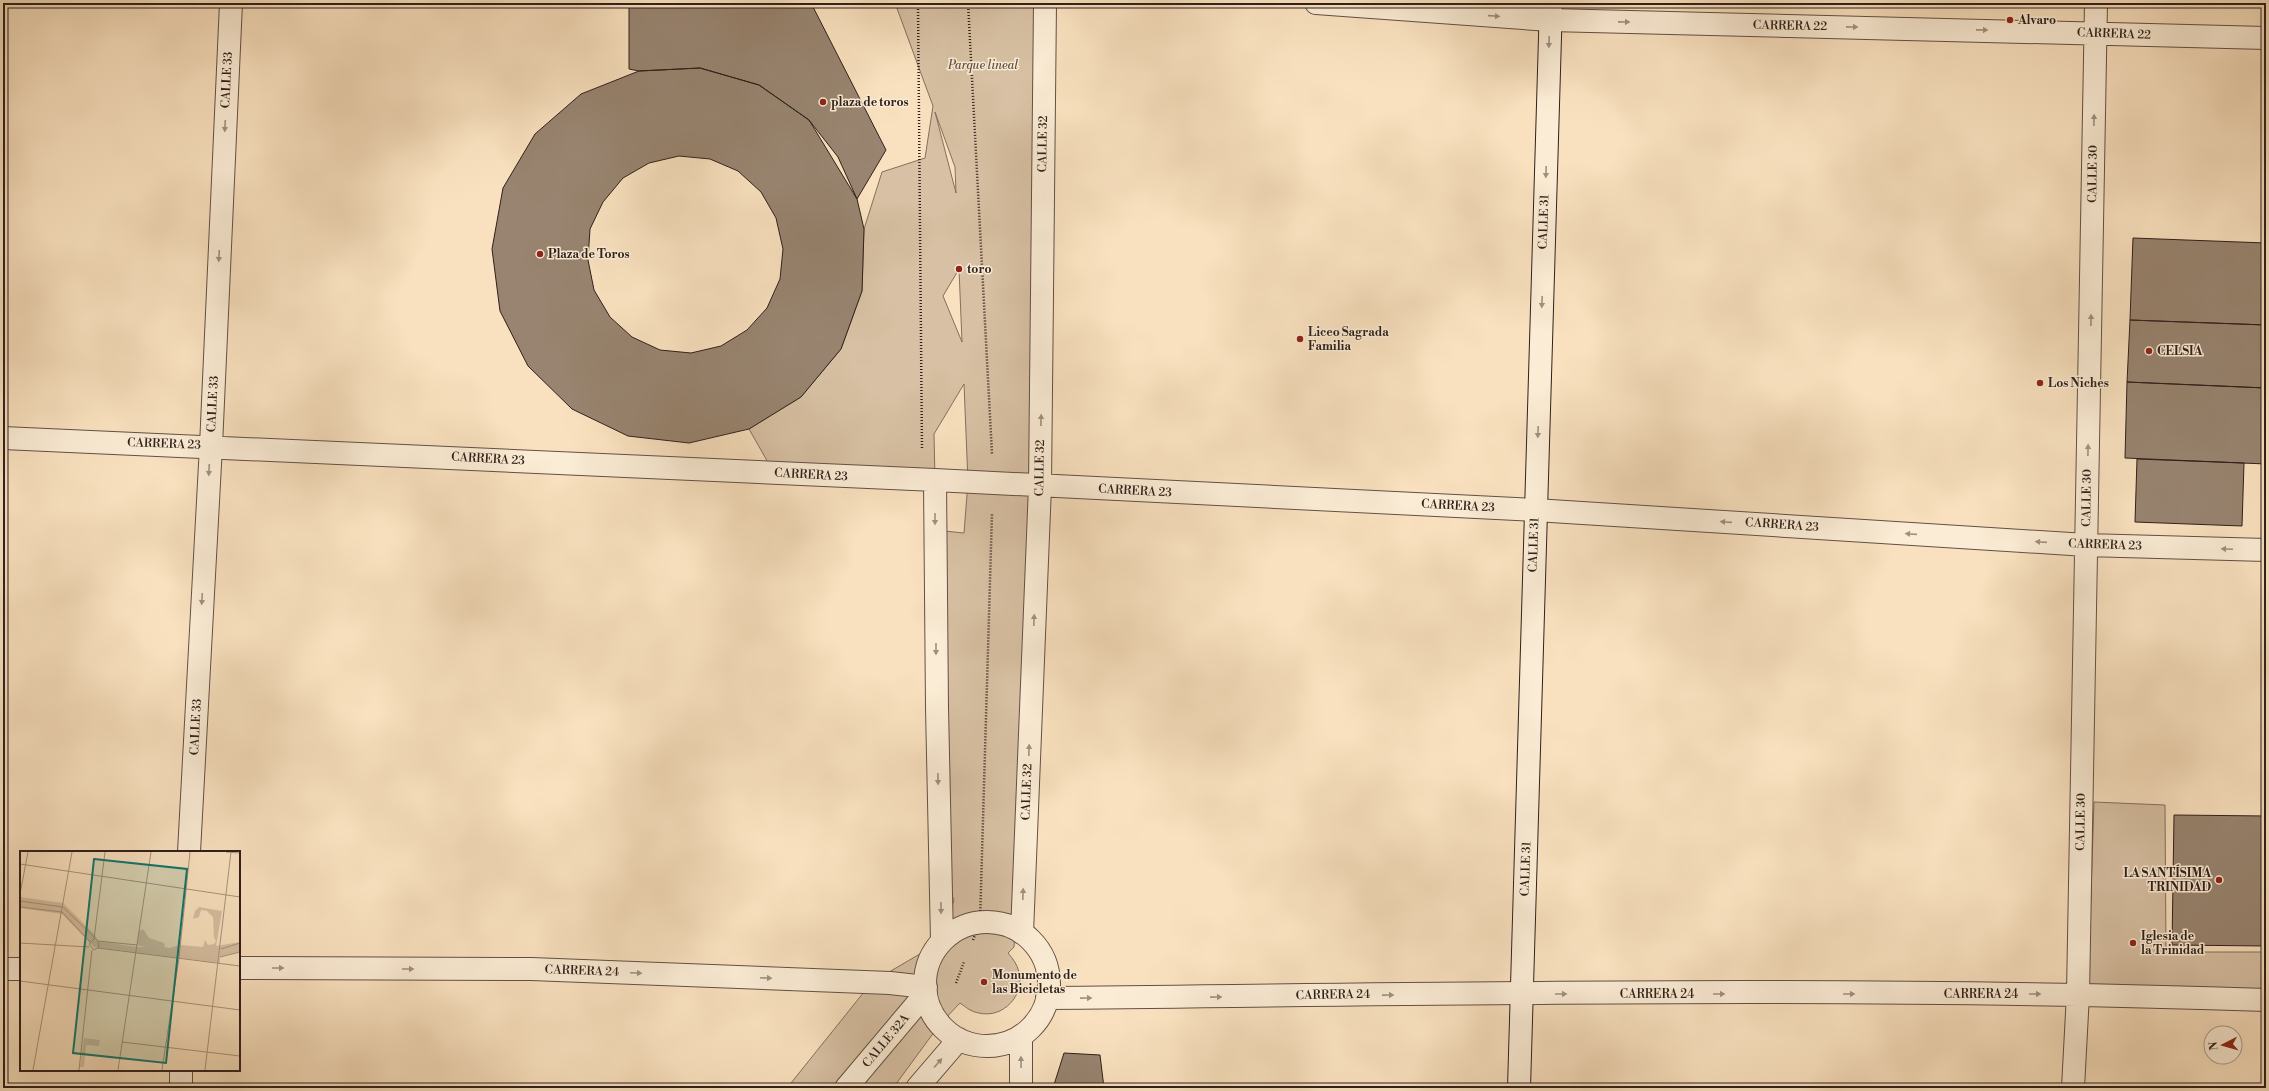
<svg xmlns="http://www.w3.org/2000/svg" width="2269" height="1091" font-family="'Libre Bodoni',serif">
<style>
.green{fill:#d7c0a3;stroke:#83705f;fill-rule:evenodd}
.building{fill:#988470;stroke:#2f201b;fill-rule:evenodd}
.lines{fill:none;stroke-linecap:round;stroke-linejoin:round}
.street-casing{stroke:#625044;stroke-width:24}
.secondary-casing{stroke:#2f201b;stroke-width:24}
.path{stroke:#2f201b;stroke-width:2.5;stroke-dasharray:1 2;stroke-linecap:butt}
.street{stroke:#fbecd5;stroke-width:22}
.secondary{stroke:#fbecd5;stroke-width:22}
.oneway{fill:#9f9081}
.poi-dot{fill:#8f2418;stroke:#fbecd5;stroke-width:1.5}
.labels{text-anchor:middle;dominant-baseline:central;stroke-width:3;stroke-linejoin:round;paint-order:stroke}
.poi-label{font-size:12px;font-weight:bold;fill:#2f201b;stroke:#fbecd5;text-anchor:start}
.street-label{font-size:12px;fill:#2f201b;stroke:#fbecd5}
.park-label{font-size:12px;font-style:italic;fill:#615044;stroke:#fbecd5}
.inset-road{fill:none;stroke:#a8947d;stroke-width:1}
.view{fill:#0f766e;fill-opacity:0.15;stroke:#0f766e;stroke-width:2}
.inset-edge{fill:none;stroke:#2f201b;stroke-width:2}
</style>
<rect width="100%" height="100%" fill="#f9e1bf"/>
<filter id="stains"><feTurbulence type="fractalNoise" baseFrequency=".005" numOctaves="4"/><feColorMatrix values="0 0 0 0 .2 0 0 0 0 .09 0 0 0 0 .02 0 0 0 .5 -.17"/></filter>
<radialGradient id="worn" r=".72"><stop offset=".6" stop-color="#630" stop-opacity="0"/><stop offset="1" stop-color="#630" stop-opacity=".3"/></radialGradient>
<!-- green -->
<path class="green" d="M 895,3 L 1045,3 L 1040,486 L 1014,947 L 1008,953 C 1013,959 1017,964 1019,972 C 1025,995 1003,1019 979,1013 C 971,1012 966,1007 960,1003 L 940,1024 L 893,1088 L 787,1088 L 872,982 L 942,941 L 954,900 L 947,884 L 944,531 L 964,533 L 968,482 L 964,384 L 934,434 L 935,480 L 774,473 L 749,429 L 801,397 L 841,349 L 862,291 L 864,229 L 882,172 L 925,158 L 933,106 ZM 935,112 L 955,167 L 956,193 ZM 959,269 L 962,342 L 943,296 Z
M 2094,802 L 2165,805 L 2166,952 L 2266,952 L 2266,990 L 2088,985 Z"/>
<!-- building -->
<path class="building" d="M 629,3 L 811,3 L 886,150 L 857,199 L 809,120 L 759,85 L 700,68 L 639,71 L 629,69 Z
M 700,68 L 759,85 L 809,120 L 838,157 L 857,199 L 864,229 L 862,291 L 841,349 L 801,397 L 749,429 L 689,443 L 628,436 L 572,409 L 528,366 L 500,311 L 492,249 L 503,188 L 535,134 L 581,94 L 639,71 ZM 679,156 L 710,159 L 738,171 L 761,192 L 776,218 L 783,249 L 780,279 L 767,308 L 747,330 L 721,346 L 691,353 L 660,350 L 632,337 L 610,317 L 594,290 L 588,260 L 590,229 L 603,202 L 623,178 L 649,163 Z
M 2133,238 L 2266,243 L 2266,325 L 2130,320 Z
M 2130,320 L 2266,325 L 2266,388 L 2127,382 Z
M 2127,382 L 2266,388 L 2266,464 L 2125,458 Z
M 2137,459 L 2244,463 L 2242,526 L 2135,522 Z
M 2174,815 L 2266,816 L 2266,946 L 2172,945 Z
M 1064,1053 L 1100,1055 L 1104,1088 L 1053,1088 Z"/>
<g class="lines">
<!-- street casing -->
<g class="street-casing">
<path id="street" d="M 1316,3 L 1550,20 L 2266,38
M 3,438 L 935,480 L 1535,510 L 2086,545 L 2266,550
M 935,480 L 937,708 L 942,941
M 189,852 L 211,446 L 231,3
M925 984a62 62 0 1 1 124 0a62 62 0 1 1-124 0Z
M 1022,933 L 1040,486 L 1045,3
M 239,968 L 531,969 L 890,983 L 926,987
M 3,969 L 21,969
M 1047,998 C 1453,994 1860,986 2266,1000
M 1021,1037 L 1021,1088
M 181,1088 L 181,1070
M 846,1088 L 926,993
M 917,1088 L 959,1039
M 2073,1088 L 2078,994 L 2096,3"/>
</g>
<!-- secondary casing -->
<g class="secondary-casing">
<path id="secondary" d="M 1519,1088 L 1551,3"/>
</g>
<!-- path -->
<path class="path" d="M 918,3 L 922,450
M 968,3 L 992,454
M 973,940 L 980,922 L 992,513
M 956,983 L 964,962"/>
<!-- street -->
<use href="#street" class="street"/>
<!-- secondary -->
<use href="#secondary" class="secondary"/>
</g>
<!-- one-way arrows -->
<defs><path id="oneway-solid" d="M-6-.8H1V-3.2L6.5 0L1 3.2V.8H-6Z"/></defs>
<g class="oneway">
<use href="#oneway-solid" transform="translate(1494 16) rotate(4)"/>
<use href="#oneway-solid" transform="translate(1624 22) rotate(1)"/>
<use href="#oneway-solid" transform="translate(1852 27) rotate(1)"/>
<use href="#oneway-solid" transform="translate(1982 30) rotate(1)"/>
<use href="#oneway-solid" transform="translate(1549 42) rotate(92)"/>
<use href="#oneway-solid" transform="translate(2094 120) rotate(-89)"/>
<use href="#oneway-solid" transform="translate(225 126) rotate(93)"/>
<use href="#oneway-solid" transform="translate(1546 172) rotate(92)"/>
<use href="#oneway-solid" transform="translate(219 256) rotate(93)"/>
<use href="#oneway-solid" transform="translate(1542 302) rotate(92)"/>
<use href="#oneway-solid" transform="translate(2091 320) rotate(-89)"/>
<use href="#oneway-solid" transform="translate(1041 420) rotate(-89)"/>
<use href="#oneway-solid" transform="translate(1538 432) rotate(92)"/>
<use href="#oneway-solid" transform="translate(2088 450) rotate(-89)"/>
<use href="#oneway-solid" transform="translate(209 470) rotate(93)"/>
<use href="#oneway-solid" transform="translate(935 519) rotate(90)"/>
<use href="#oneway-solid" transform="translate(1726 522) rotate(-176)"/>
<use href="#oneway-solid" transform="translate(1911 534) rotate(-176)"/>
<use href="#oneway-solid" transform="translate(2041 542) rotate(-176)"/>
<use href="#oneway-solid" transform="translate(2227 549) rotate(-178)"/>
<use href="#oneway-solid" transform="translate(202 599) rotate(93)"/>
<use href="#oneway-solid" transform="translate(1034 620) rotate(-88)"/>
<use href="#oneway-solid" transform="translate(936 649) rotate(90)"/>
<use href="#oneway-solid" transform="translate(1029 750) rotate(-88)"/>
<use href="#oneway-solid" transform="translate(938 779) rotate(89)"/>
<use href="#oneway-solid" transform="translate(1023 894) rotate(-88)"/>
<use href="#oneway-solid" transform="translate(941 908) rotate(89)"/>
<use href="#oneway-solid" transform="translate(278 968)"/>
<use href="#oneway-solid" transform="translate(408 969)"/>
<use href="#oneway-solid" transform="translate(636 973) rotate(2)"/>
<use href="#oneway-solid" transform="translate(766 978) rotate(2)"/>
<use href="#oneway-solid" transform="translate(1561 994)"/>
<use href="#oneway-solid" transform="translate(1719 994)"/>
<use href="#oneway-solid" transform="translate(1849 994)"/>
<use href="#oneway-solid" transform="translate(2035 994)"/>
<use href="#oneway-solid" transform="translate(1388 995) rotate(-1)"/>
<use href="#oneway-solid" transform="translate(1216 997) rotate(-1)"/>
<use href="#oneway-solid" transform="translate(1086 998) rotate(-1)"/>
<use href="#oneway-solid" transform="translate(1021 1062) rotate(-91)"/>
<use href="#oneway-solid" transform="translate(938 1063) rotate(-49)"/>
</g>
<!-- markers -->
<g class="poi-dot">
<circle cx="2010" cy="20" r="4"/>
<circle cx="823" cy="102" r="4"/>
<circle cx="540" cy="254" r="4"/>
<circle cx="959" cy="269" r="4"/>
<circle cx="1300" cy="339" r="4"/>
<circle cx="2149" cy="351" r="4"/>
<circle cx="2040" cy="383" r="4"/>
<circle cx="2219" cy="880" r="4"/>
<circle cx="2133" cy="943" r="4"/>
<circle cx="984" cy="982" r="4"/>
</g>
<g class="labels">
<!-- poi labels -->
<g class="poi-label">
<text x="2018" y="20">Alvaro</text>
<text x="831" y="102">plaza de toros</text>
<text x="548" y="254">Plaza de Toros</text>
<text x="967" y="269">toro</text>
<text x="1308" y="332">Liceo Sagrada<tspan x="1308" dy="14">Familia</tspan></text>
<text x="2157" y="351">CELSIA</text>
<text x="2048" y="383">Los Niches</text>
<text x="2211" y="873" text-anchor="end">LA SANTÍSIMA<tspan x="2211" dy="14">TRINIDAD</tspan></text>
<text x="2141" y="936">Iglesia de<tspan x="2141" dy="14">la Trinidad</tspan></text>
<text x="992" y="975">Monumento de<tspan x="992" dy="14">las Bicicletas</tspan></text>
</g>
<!-- street labels -->
<g class="street-label">
<text transform="translate(1790 26) rotate(1)">CARRERA 22</text>
<text transform="translate(2114 34) rotate(2)">CARRERA 22</text>
<text transform="translate(227 80) rotate(-87)">CALLE 33</text>
<text transform="translate(1043 144) rotate(-89)">CALLE 32</text>
<text transform="translate(2093 174) rotate(-89)">CALLE 30</text>
<text transform="translate(1544 222) rotate(-88)">CALLE 31</text>
<text transform="translate(213 404) rotate(-87)">CALLE 33</text>
<text transform="translate(164 444) rotate(2)">CARRERA 23</text>
<text transform="translate(488 459) rotate(3)">CARRERA 23</text>
<text transform="translate(1040 468) rotate(-89)">CALLE 32</text>
<text transform="translate(811 475) rotate(3)">CARRERA 23</text>
<text transform="translate(1135 491) rotate(3)">CARRERA 23</text>
<text transform="translate(2087 498) rotate(-89)">CALLE 30</text>
<text transform="translate(1458 506) rotate(3)">CARRERA 23</text>
<text transform="translate(1782 525) rotate(4)">CARRERA 23</text>
<text transform="translate(1534 545) rotate(-88)">CALLE 31</text>
<text transform="translate(2105 545) rotate(2)">CARRERA 23</text>
<text transform="translate(196 727) rotate(-87)">CALLE 33</text>
<text transform="translate(1027 792) rotate(-88)">CALLE 32</text>
<text transform="translate(2081 822) rotate(-89)">CALLE 30</text>
<text transform="translate(1526 869) rotate(-88)">CALLE 31</text>
<text transform="translate(582 971) rotate(2)">CARRERA 24</text>
<text x="1657" y="994">CARRERA 24</text>
<text x="1981" y="994">CARRERA 24</text>
<text transform="translate(1333 995) rotate(-1)">CARRERA 24</text>
<text transform="translate(886 1041) rotate(-50)">CALLE 32A</text>
</g>
<!-- park labels -->
<g class="park-label">
<text x="983" y="65">Parque lineal</text>
</g>
</g>
<!-- overview -->
<g transform="translate(20 851)">
<rect width="220" height="220" fill="#f9e1bf"/>
<path d="M 0,46 L 43,52 L 75,84 L 78,90 L 117,96 L 125,96 L 117,94 L 119,80 L 123,78 L 129,87 L 144,92 L 145,96 L 149,97 L 160,94 L 183,96 L 185,89 L 188,94 L 194,93 L 196,90 L 194,87 L 193,66 L 187,60 L 181,59 L 179,66 L 173,68 L 175,60 L 179,56 L 202,60 L 196,95 L 220,91 L 220,101 L 200,106 L 200,112 L 74,96 L 42,63 L 0,57 ZM 64,187 L 80,189 L 79,195 L 66,194 L 64,216 L 60,216 Z" fill="#d7c0a3"/>
<path class="inset-road" d="M 206,1 L 220,2M 0,13 L 220,46M 0,43 L 8,1M 0,50 L 43,56 L 78,90 L 79,96 L 74,99 L 69,93 L 74,88M 0,56 L 42,61 L 70,91M 74,88 L 85,1M 78,90 L 117,94M 0,92 L 69,96M 78,97 L 220,115M 201,98 L 220,92M 200,106 L 220,101M 0,130 L 220,159M 102,191 L 220,205M 13,219 L 52,1M 59,219 L 72,99M 98,219 L 131,1M 142,219 L 159,107 L 170,1M 185,219 L 211,1"/>
<path class="view" d="M 74,8 L 167,18 L 146,212 L 53,202 Z"/>
<rect width="220" height="220" class="inset-edge"/>
</g>
<!-- margin -->
<rect width="2269" height="1091" fill="none" stroke="#f9e1bf" stroke-width="16"/>
<rect x="4" y="4" width="2261" height="1083" fill="none" stroke="#2f201b" stroke-width="2"/>
<rect x="8" y="8" width="2253" height="1075" fill="none" stroke="#2f201b"/>
<!-- north arrow -->
<g transform="translate(2223 1045) rotate(264)"><circle r="19" fill="#fbecd5" stroke="#a99a8b"/>
<path d="M0-3L7 15L0 10L-7 15Z" fill="#8f2418"/>
<text y="-6" font-size="11" font-weight="bold" text-anchor="middle" fill="#2f201b">N</text>
</g>
<rect width="100%" height="100%" filter="url(#stains)"/>
<rect width="100%" height="100%" fill="url(#worn)"/>
</svg>
